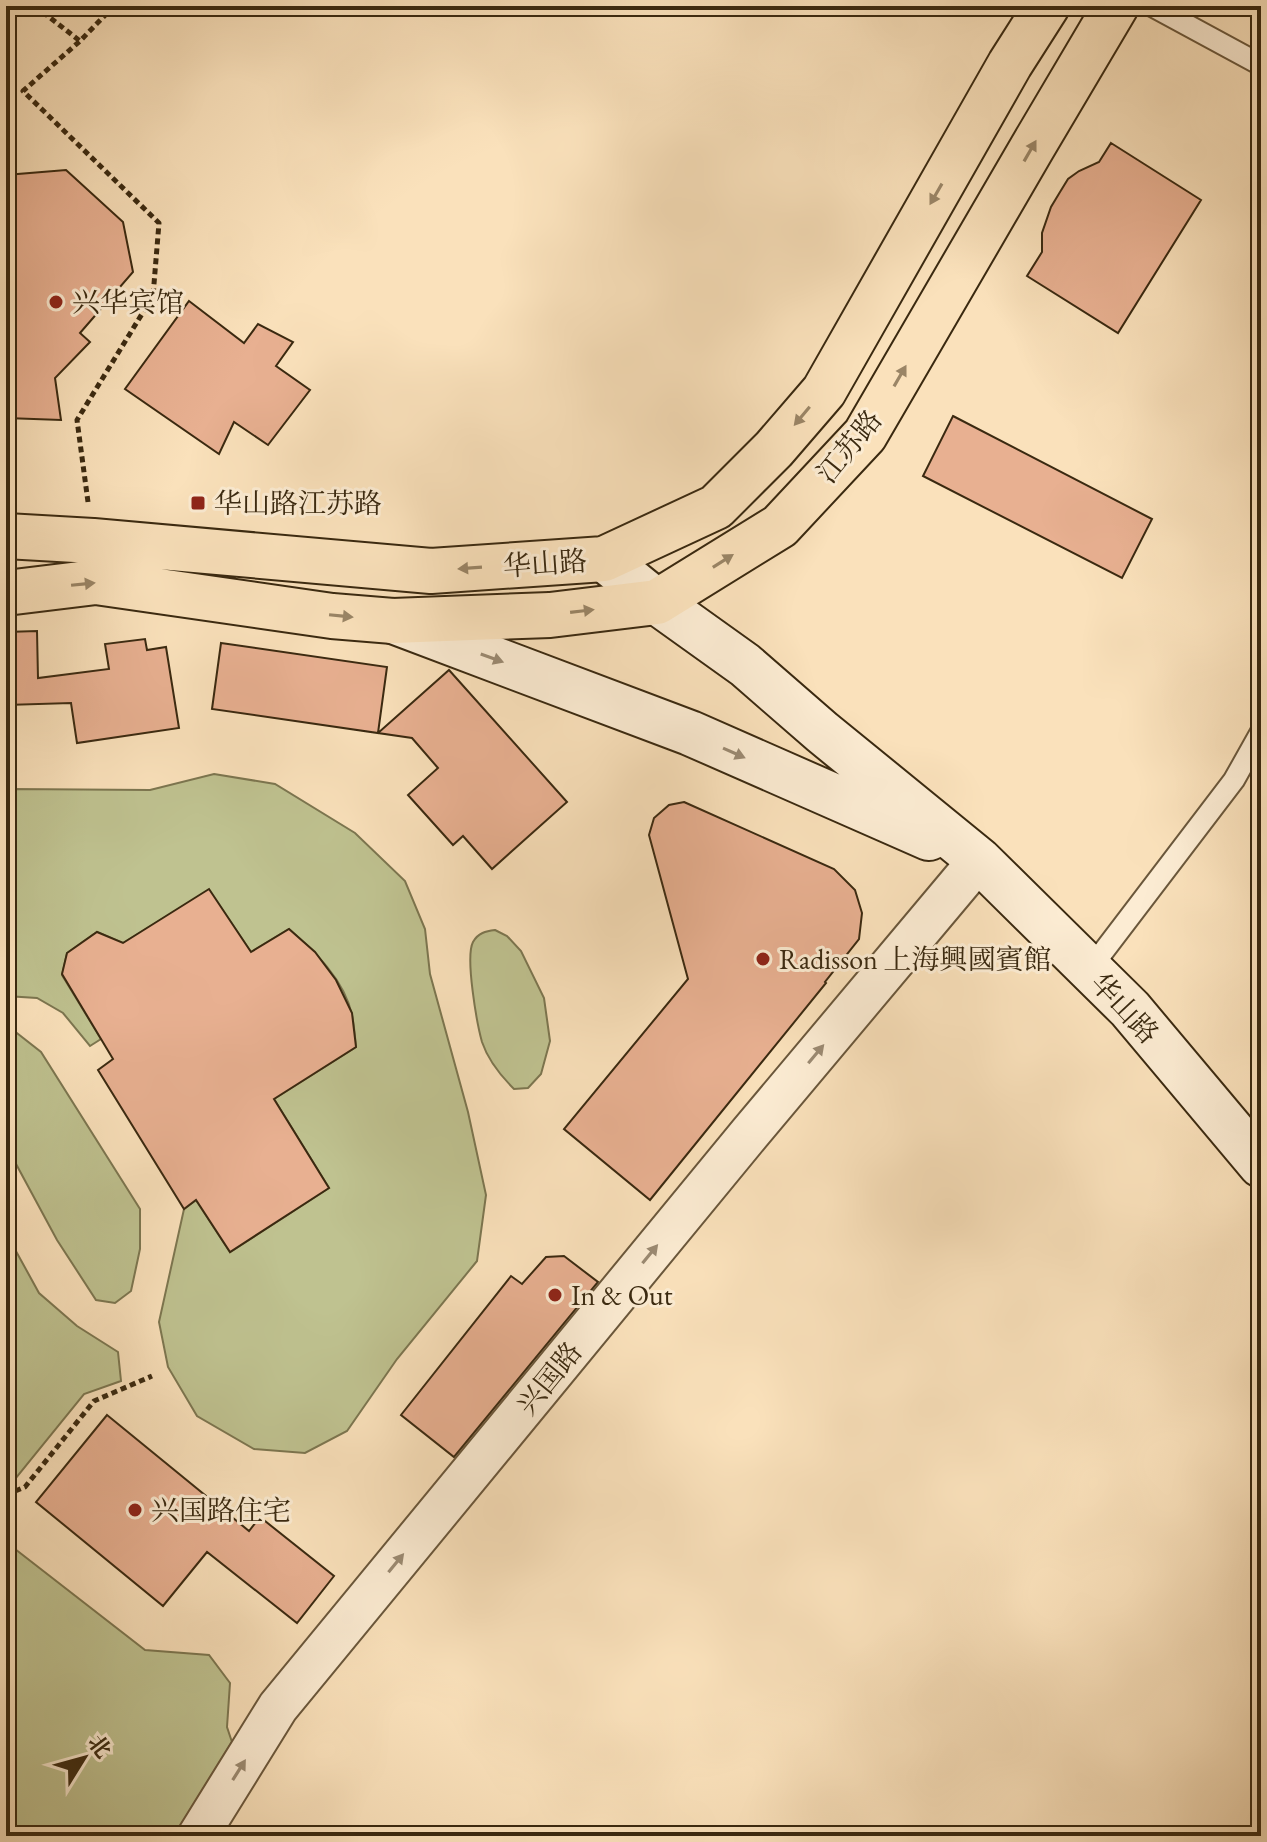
<svg xmlns="http://www.w3.org/2000/svg" width="1267" height="1842" font-family="'EB Garamond','Noto Serif SC',serif">
<style>
.green{fill:#bfc290;stroke:#7c7650;stroke-width:2}
.building{fill:#e8b091;stroke:#3a2910;stroke-width:2}
.lines{fill:none;stroke-linecap:round;stroke-linejoin:round}
.service-casing{stroke:#6a573b;stroke-width:24}
.minor-casing{stroke:#6a573b;stroke-width:44}
.secondary-casing{stroke:#3a2910;stroke-width:48}
.primary-casing{stroke:#3a2910;stroke-width:48}
.path{stroke:#3a2910;stroke-width:5;stroke-dasharray:6 4;stroke-linecap:butt}
.service{stroke:#fcecd3;stroke-width:20}
.minor{stroke:#fcecd3;stroke-width:40}
.secondary{stroke:#fcecd3;stroke-width:44}
.primary{stroke:#fae1bb;stroke-width:44}
.oneway{fill:#9a8566}
.oneway2{fill:#9b8a72}
.poi-dot{fill:#8f2418;stroke:#fcecd3;stroke-width:3}
.labels{text-anchor:middle;dominant-baseline:central;stroke-width:6;stroke-linejoin:round;paint-order:stroke}
.poi-label{font-size:28px;fill:#3a2910;stroke:#fcecd3;text-anchor:start}
.street-label{font-size:28px;fill:#3a2910;stroke:#fcecd3}
</style>
<rect width="100%" height="100%" fill="#fae1bb"/>
<filter id="stains"><feTurbulence type="fractalNoise" baseFrequency=".0025" numOctaves="4"/><feColorMatrix values="0 0 0 0 .2 0 0 0 0 .09 0 0 0 0 .02 0 0 0 .5 -.17"/></filter>
<radialGradient id="worn" r=".72"><stop offset=".6" stop-color="#630" stop-opacity="0"/><stop offset="1" stop-color="#630" stop-opacity=".3"/></radialGradient>
<!-- green -->
<path class="green" d="M 214,774 L 275,784 L 355,833 L 405,881 L 425,929 L 430,974 L 468,1112 L 486,1195 L 477,1261 L 397,1359 L 347,1431 L 305,1453 L 254,1449 L 197,1416 L 168,1367 L 159,1322 L 184,1209 L 196,1200 L 230,1252 L 329,1188 L 274,1099 L 356,1047 C 355,1036 354,1025 352,1015 C 344,979 315,952 289,929 L 251,952 L 209,890 L 123,943 L 97,932 L 67,953 L 62,975 L 101,1039 L 90,1046 L 63,1013 L 37,998 L 6,996 L 6,792 L 11,789 L 150,790 Z
M 495,930 L 507,936 L 521,951 L 544,998 L 550,1041 L 541,1074 L 528,1088 L 514,1089 C 501,1076 488,1060 482,1042 C 477,1024 465,957 473,942 C 478,933 486,931 495,930 Z
M 6,1030 L 13,1030 L 41,1052 L 140,1209 L 140,1249 L 131,1291 L 115,1303 L 96,1300 L 57,1240 L 16,1164 L 6,1155 Z
M 6,1233 L 39,1293 L 77,1326 L 118,1352 L 121,1381 L 84,1394 L 16,1478 L 6,1476 Z
M 6,1542 L 145,1650 L 209,1655 L 230,1683 L 227,1727 L 232,1742 L 174,1836 L 6,1836 Z"/>
<!-- building -->
<path class="building" d="M 1111,143 L 1201,200 L 1118,333 L 1027,276 L 1042,252 L 1042,233 L 1051,207 L 1060,192 L 1068,179 L 1079,171 L 1099,162 Z
M 66,170 L 123,222 L 133,272 L 80,333 L 90,342 L 55,378 L 61,420 L 6,418 L 6,175 Z
M 189,301 L 244,343 L 258,324 L 293,342 L 276,366 L 310,390 L 268,445 L 234,422 L 219,454 L 125,389 Z
M 953,416 L 1152,519 L 1122,578 L 923,476 Z
M 37,631 L 38,678 L 109,669 L 105,644 L 145,639 L 147,650 L 166,647 L 179,728 L 77,743 L 71,703 L 6,705 L 6,632 Z
M 221,643 L 387,667 L 378,733 L 212,709 Z
M 449,670 L 567,802 L 492,869 L 463,836 L 453,845 L 408,795 L 438,768 L 412,738 L 378,733 Z
M 684,802 L 834,869 L 855,890 L 862,913 L 859,939 L 825,982 L 826,983 L 650,1200 L 564,1129 L 688,979 L 649,835 L 654,818 L 669,805 Z
M 209,889 L 251,952 L 289,929 L 315,952 L 336,980 L 352,1013 L 356,1047 L 274,1099 L 329,1188 L 230,1252 L 196,1200 L 184,1209 L 98,1070 L 113,1059 L 62,974 L 67,953 L 97,932 L 123,943 Z
M 564,1256 L 598,1282 L 454,1457 L 401,1415 L 511,1276 L 522,1284 L 546,1257 Z
M 107,1415 L 249,1531 L 260,1517 L 334,1576 L 297,1623 L 207,1552 L 163,1606 L 36,1502 Z"/>
<g class="lines">
<!-- service casing -->
<g class="service-casing">
<path id="service" d="M 1152,6 L 1261,65
M 1090,969 L 1234,780 L 1261,732"/>
</g>
<!-- minor casing -->
<g class="minor-casing">
<path id="minor" d="M 198,1836 L 278,1707 L 750,1133 L 979,860"/>
</g>
<!-- secondary casing -->
<g class="secondary-casing">
<path id="secondary" d="M 604,559 L 657,602 L 745,665 L 822,732 L 979,860 L 1130,1009 L 1261,1165
M 393,621 L 690,733 L 929,838"/>
</g>
<!-- primary casing -->
<g class="primary-casing">
<path id="primary" d="M 6,536 L 93,541 L 431,571 L 604,559 L 716,507 L 774,449 L 824,391 L 1010,64 L 1047,6
M 6,593 L 96,582 L 332,616 L 393,621 L 550,615 L 657,602 L 780,526 L 865,435 L 1032,148 L 1116,6"/>
</g>
<!-- path -->
<path class="path" d="M 35,6 L 80,41
M 88,502 L 77,420 L 153,296 L 159,223 L 23,91 L 80,41 L 114,6
M 6,1493 L 8,1494 L 25,1487 L 94,1401 L 152,1376"/>
<!-- service -->
<use href="#service" class="service"/>
<!-- minor -->
<use href="#minor" class="minor"/>
<!-- secondary -->
<use href="#secondary" class="secondary"/>
<!-- primary -->
<use href="#primary" class="primary"/>
</g>
<!-- one-way arrows -->
<defs><path id="oneway-solid" d="M-6-.8H1V-3.2L6.5 0L1 3.2V.8H-6Z" transform="scale(2)"/></defs>
<g class="oneway">
<use href="#oneway-solid" transform="translate(1030 151) rotate(-60)"/>
<use href="#oneway-solid" transform="translate(936 194) rotate(120)"/>
<use href="#oneway-solid" transform="translate(900 376) rotate(-60)"/>
<use href="#oneway-solid" transform="translate(802 416) rotate(130)"/>
<use href="#oneway-solid" transform="translate(723 561) rotate(-32)"/>
<use href="#oneway-solid" transform="translate(470 568) rotate(176)"/>
<use href="#oneway-solid" transform="translate(83 584) rotate(-6)"/>
<use href="#oneway-solid" transform="translate(582 611) rotate(-7)"/>
<use href="#oneway-solid" transform="translate(341 616) rotate(6)"/>
</g>
<g class="oneway2">
<use href="#oneway-solid" transform="translate(492 658) rotate(20)"/>
<use href="#oneway-solid" transform="translate(734 753) rotate(24)"/>
<use href="#oneway-solid" transform="translate(816 1054) rotate(-50)"/>
<use href="#oneway-solid" transform="translate(650 1254) rotate(-51)"/>
<use href="#oneway-solid" transform="translate(396 1563) rotate(-51)"/>
<use href="#oneway-solid" transform="translate(239 1770) rotate(-58)"/>
</g>
<!-- markers -->
<g class="poi-dot">
<circle cx="56" cy="302" r="8"/>
<rect x="190" y="495" width="16" height="16" rx="4"/>
<circle cx="763" cy="959" r="8"/>
<circle cx="555" cy="1295" r="8"/>
<circle cx="135" cy="1510" r="8"/>
</g>
<g class="labels">
<!-- poi labels -->
<g class="poi-label">
<text x="72" y="302">兴华宾馆</text>
<text x="214" y="503">华山路江苏路</text>
<text x="779" y="959">Radisson 上海興國賓館</text>
<text x="571" y="1295">In &amp; Out</text>
<text x="151" y="1510">兴国路住宅</text>
</g>
<!-- street labels -->
<g class="street-label">
<text transform="translate(849 446) rotate(-51)">江苏路</text>
<text transform="translate(545 563) rotate(-4)">华山路</text>
<text transform="translate(1125 1008) rotate(47)">华山路</text>
<text transform="translate(549 1378) rotate(-51)">兴国路</text>
</g>
</g>
<!-- margin -->
<rect width="1267" height="1842" fill="none" stroke="#fae1bb" stroke-width="32"/>
<rect x="8" y="8" width="1251" height="1826" fill="none" stroke="#3a2910" stroke-width="4"/>
<rect x="16" y="16" width="1235" height="1810" fill="none" stroke="#3a2910" stroke-width="2"/>
<!-- north arrow -->
<g transform="translate(84 1758) rotate(53)" stroke="#fcecd3" stroke-width="6" paint-order="stroke">
<path d="M0-6L14 30L0 20L-14 30Z" fill="#3a2910"/>
<text y="-12" font-size="22" font-weight="bold" text-anchor="middle" fill="#3a2910">北</text>
</g>
<rect width="100%" height="100%" filter="url(#stains)"/>
<rect width="100%" height="100%" fill="url(#worn)"/>
</svg>
